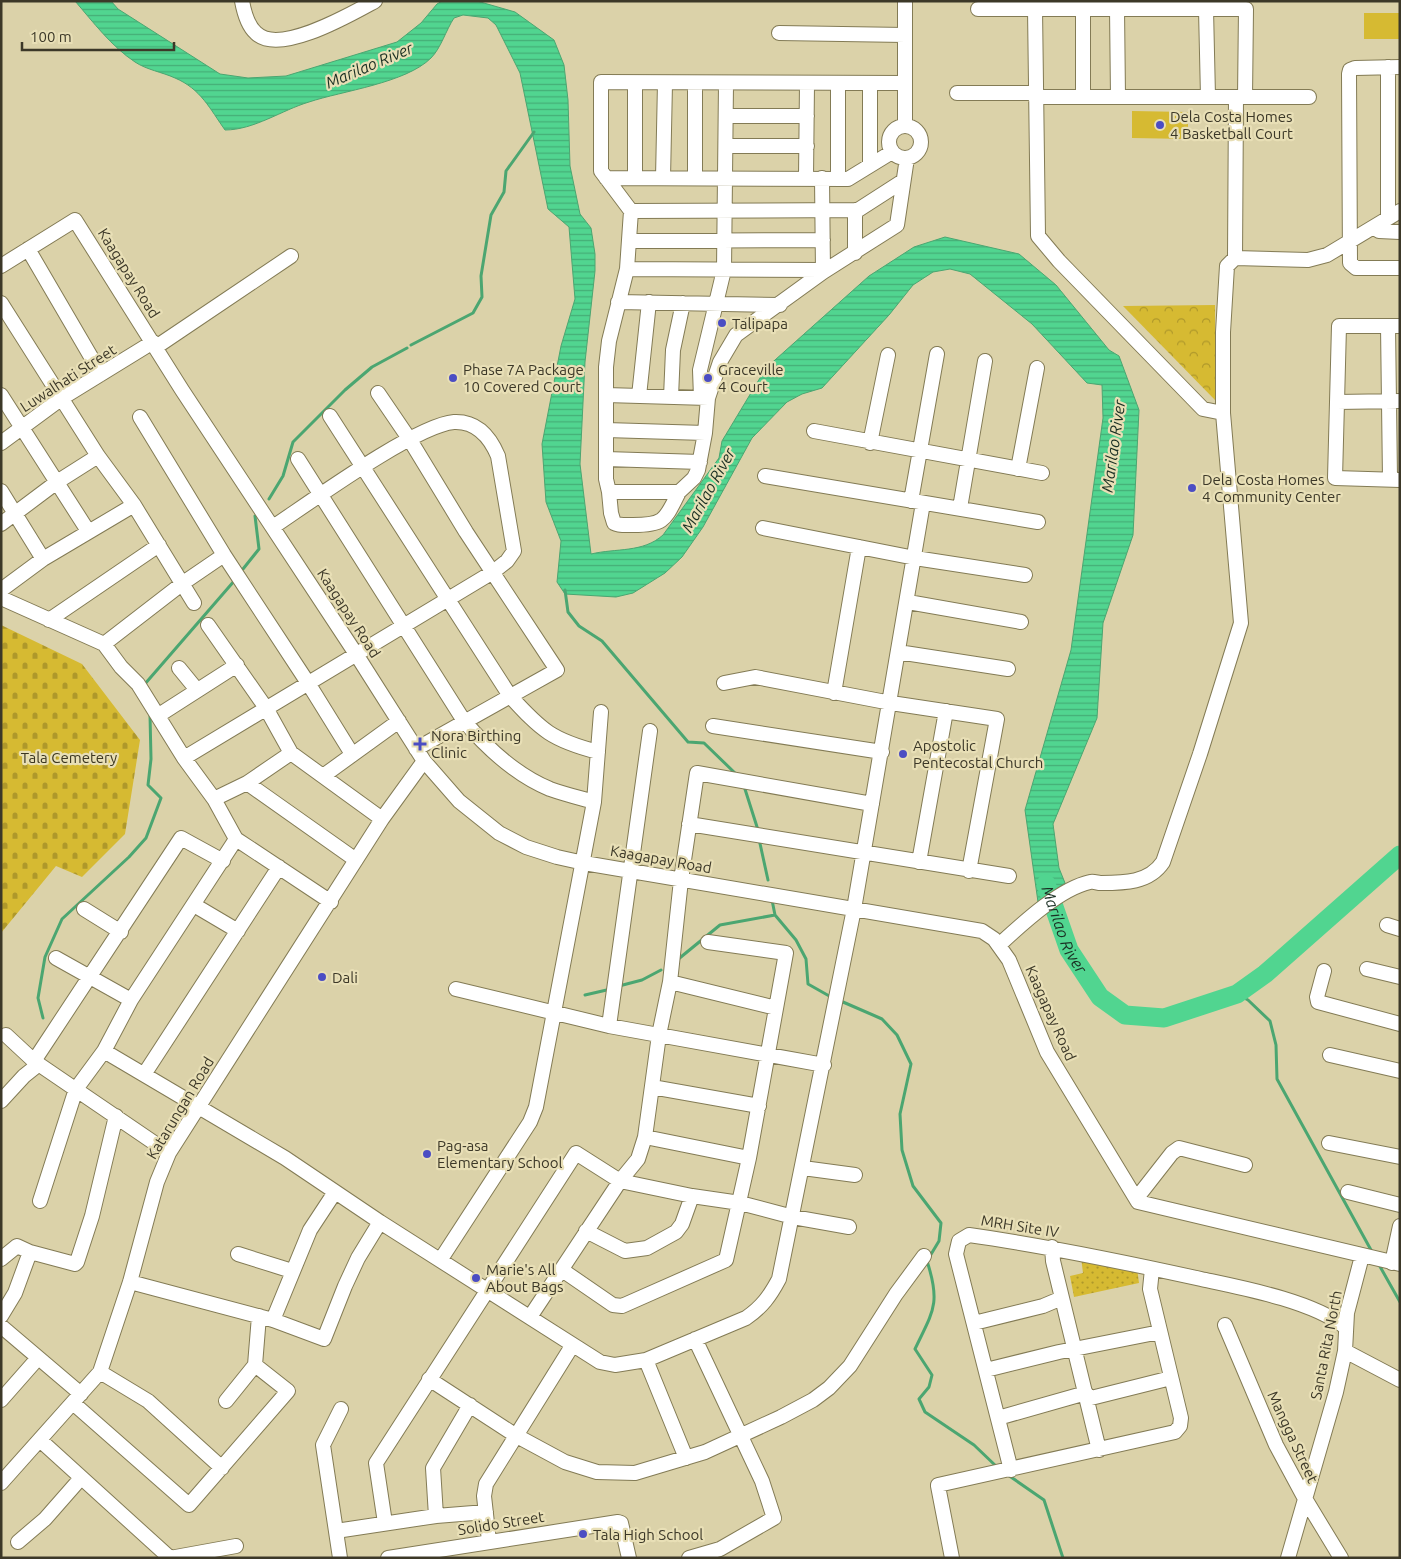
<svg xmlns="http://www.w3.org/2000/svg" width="1401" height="1559" font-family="Ubuntu,sans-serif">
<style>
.cemetery{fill:url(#cemetery-stones)}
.park{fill:url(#park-crowns)}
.garden{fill:url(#garden-dots)}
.pitch{fill:#d6ba32}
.water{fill:url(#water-rules);stroke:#4ba671}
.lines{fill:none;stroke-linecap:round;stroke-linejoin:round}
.stream{stroke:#4ba671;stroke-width:3}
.river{stroke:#51d590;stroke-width:19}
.minor-casing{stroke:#837b55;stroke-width:16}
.minor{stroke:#fff;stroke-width:14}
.poi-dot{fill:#4b4dc3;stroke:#e8dfb6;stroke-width:2}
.labels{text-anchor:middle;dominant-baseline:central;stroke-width:4.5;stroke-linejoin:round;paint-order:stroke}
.poi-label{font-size:15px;fill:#3c3828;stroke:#e8dfb6;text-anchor:start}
.street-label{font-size:15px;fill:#3c3828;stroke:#e8dfb6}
.park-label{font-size:15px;fill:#3b3620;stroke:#e8dfb6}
.water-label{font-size:16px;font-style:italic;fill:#1a2f23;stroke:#e8dfb6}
</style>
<defs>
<pattern id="cemetery-stones" width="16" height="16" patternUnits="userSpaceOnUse" patternTransform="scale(1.25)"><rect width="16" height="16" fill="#d6ba32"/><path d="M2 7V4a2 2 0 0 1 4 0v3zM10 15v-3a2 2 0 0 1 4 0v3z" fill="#af982a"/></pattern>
<pattern id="park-crowns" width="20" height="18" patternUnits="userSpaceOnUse" patternTransform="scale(1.25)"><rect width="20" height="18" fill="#d6ba32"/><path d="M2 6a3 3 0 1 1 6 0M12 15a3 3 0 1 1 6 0" fill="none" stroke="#af982a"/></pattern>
<pattern id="garden-dots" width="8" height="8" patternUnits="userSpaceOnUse" patternTransform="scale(1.25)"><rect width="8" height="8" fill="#d6ba32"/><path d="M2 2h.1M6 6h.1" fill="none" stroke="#af982a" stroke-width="1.8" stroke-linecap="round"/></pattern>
<pattern id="water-rules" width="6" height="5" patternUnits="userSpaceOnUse" patternTransform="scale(1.25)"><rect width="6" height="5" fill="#51d590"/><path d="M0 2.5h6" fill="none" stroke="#44ae76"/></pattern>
</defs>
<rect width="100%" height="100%" fill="#dbd2a9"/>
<!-- cemetery -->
<path class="cemetery" d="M 1,625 L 82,664 L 140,740 L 125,834 L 82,877 L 56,866 L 1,933 Z"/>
<!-- park -->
<path class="park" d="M 1215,305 L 1215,400 L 1123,306 Z"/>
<!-- garden -->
<path class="garden" d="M 1081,1257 L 1137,1268 L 1139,1283 L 1074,1297 L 1070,1276 L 1083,1273 Z"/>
<!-- pitch -->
<path class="pitch" d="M 1364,13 L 1400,13 L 1400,39 L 1364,39 Z
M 1132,111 L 1188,112 L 1188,139 L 1132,138 Z"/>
<!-- water -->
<path class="water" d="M 75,1 L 111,1 L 118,9 L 220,74 L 248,78 L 286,76 L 397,42 L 421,23 L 437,4 L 442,1 L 477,1 L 515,12 L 554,40 L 564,65 L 568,100 L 570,166 L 580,214 L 591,228 L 595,254 L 595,271 L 585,362 L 580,464 L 591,554 C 616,548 643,553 663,535 L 719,458 L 722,441 L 766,368 L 869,276 L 914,247 L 945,237 L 1019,254 L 1056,285 L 1109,350 L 1119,356 L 1139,410 L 1133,535 L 1103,623 L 1097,718 L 1053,824 L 1059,868 L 1065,883 L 1038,902 L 1025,810 L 1071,650 L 1103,418 L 1102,385 L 1087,383 L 1032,324 L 970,274 L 950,269 L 933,272 L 913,285 L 889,315 L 822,388 L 802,394 L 787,402 L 752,438 L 703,527 L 682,557 L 665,573 L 633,593 L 616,597 L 565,594 L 557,582 L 561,541 L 546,502 L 542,444 L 561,346 L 575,299 L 569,227 L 548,209 L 520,73 L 496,25 L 488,18 L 463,15 L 454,18 C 446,30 441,48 431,58 C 406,83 342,91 309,102 C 282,110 254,130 225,130 C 210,109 201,89 175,78 C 162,72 147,70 135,62 C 112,47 93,22 75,1 Z"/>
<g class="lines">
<!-- stream -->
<path class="stream" d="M 411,345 L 473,313 L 482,297 L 481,276 L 491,215 L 504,192 L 506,171 L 534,132
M 269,499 L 283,476 L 293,442 L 345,390 L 372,367 L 407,348
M 243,569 L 259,549 L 255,516
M 565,590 L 568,612 L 579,626 L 602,641 L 688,742 L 704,743 L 736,774
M 144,685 L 235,580
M 744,786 L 758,830
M 759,839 L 768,880
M 772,900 L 775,915 L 796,940 L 806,959 L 808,984 L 831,997
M 676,961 L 720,925 L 775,915
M 619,986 L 642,980 L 661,970
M 1237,994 L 1248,1000 L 1270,1021 L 1276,1045 L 1277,1079 L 1371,1250
M 585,995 L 611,989
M 843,1002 L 882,1019 L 897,1035 L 911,1064 L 900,1114 L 902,1150 L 913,1186 L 941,1223 L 939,1241 L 927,1261 C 941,1304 933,1311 915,1349 L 932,1375 L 929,1387 L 919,1399 L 925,1412 L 974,1445 L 997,1467
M 43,1018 L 38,998 L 45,957 L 62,919 L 129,857 L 146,838 L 161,798 L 148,785 L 151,759 L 150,715
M 1378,1263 L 1400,1302
M 1008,1475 L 1044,1500 L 1063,1558"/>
<!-- river -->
<path class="river" id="s1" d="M 1046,884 L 1069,950 L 1100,997 L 1125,1015 L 1164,1018 L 1237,994 L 1265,974 L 1400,855"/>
<!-- minor casing -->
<g class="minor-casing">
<path id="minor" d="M 242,1 C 244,12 248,26 256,33 C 279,56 351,14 375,1
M 978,9 L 1246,9 L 1245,97
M 1035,9 L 1038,236 L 1059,261 L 1203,409 L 1223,413
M 1117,9 L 1118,97
M 1206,9 L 1208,97
M 779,33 L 905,35
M 1388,67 L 1388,218
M 1400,67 L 1355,68 L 1350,70 L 1349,74 L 1350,263 L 1356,268 L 1400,268
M 905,83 L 601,82 L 601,171 L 631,211 L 627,269 L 609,341 L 606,367 L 606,479 L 609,492 L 679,492 L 694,478 L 698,470 L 705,433 L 708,398 L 720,362 L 736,335 L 823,272 L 897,225 L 907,158
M 838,84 L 838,178
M 957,93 L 1035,93
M 1035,97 L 1309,97
M 1083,97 L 1083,9
M 726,116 L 807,116
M889 142a16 16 0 1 1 32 0a16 16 0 1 1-32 0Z
M 905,126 L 905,1
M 726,146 L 807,146
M 870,165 L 870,84
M 806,177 L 807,84
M 606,178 L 848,179 L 892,152
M 635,178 L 635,83
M 663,178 L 665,83
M 695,178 L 695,84
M 822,178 L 823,272
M 855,210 L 855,253
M 631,211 L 858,210 L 903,181
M 1374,227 L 1379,231 L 1400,232
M 631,241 L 823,240
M 28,249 L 101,374
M 1235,258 L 1236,97
M 1,266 L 75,220 L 182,390 L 356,654 L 424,761 L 459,801 L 499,833 L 526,847 L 557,857 L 584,863 L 982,931 L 994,939 L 1009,960 L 1047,1052 L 1138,1202 L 1400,1264
M 627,269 L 823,270
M 618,302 L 780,305
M 1,303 L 98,456 L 134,505 L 194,603
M 1388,326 L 1390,479
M 1400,326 L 1339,326 L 1335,478 L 1400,480
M 156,347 L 291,256
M 378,393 L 410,440 L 466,532 L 557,670 L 416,749
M 1,395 L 88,531
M 606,395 L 708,398
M 639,396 L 649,302
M 671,397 L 673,350 L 683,303
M 701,397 L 700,370 L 724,270 L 726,84
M 1337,402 L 1400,401
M 330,416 L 510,696 C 542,731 552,740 598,752
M 140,417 L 224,555 L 308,683 L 352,754
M 606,430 L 705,433
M 814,431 L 1042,473
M 1,443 L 62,398 L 153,342
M 870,443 L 888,355
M 298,459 L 464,721 C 487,748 516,775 550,789 C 564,794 580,798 594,802
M 606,459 L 700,462
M 1018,469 L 1037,368
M 765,476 L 1038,522
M 1,491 L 43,559
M 609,492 L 611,513 L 614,523 C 620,526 627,525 633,525 C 666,525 665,519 679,492
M 911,501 L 937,354
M 960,508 L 985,361
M 1,524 L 57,482 L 98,456
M 763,528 L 915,558 L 1025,575
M 1,590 L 43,559 L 134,505
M 1,598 L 104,644 L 121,667 L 138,684 L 184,758 L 214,799 L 236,839 L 331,902
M 908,602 L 1021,622
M 49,620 L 159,545
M 208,625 L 266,708 L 291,753 L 382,819
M 104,644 L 183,583 L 224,555
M 898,652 L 1008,669
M 179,668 L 197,690
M 724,683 L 755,677 L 891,703 L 997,719 L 969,871
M 834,693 L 859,547
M 159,715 L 237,665
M 713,726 L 882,752
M 184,758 L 493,572 L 507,561 L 514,551 L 498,456 C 490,437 477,421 454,422 C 416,425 309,503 273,527
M 323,776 L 399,721
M 247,783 L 356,860
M 214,799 L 247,783 L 291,753
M 689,824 L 1009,876
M 919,862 L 946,711
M 194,905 L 238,931
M 84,909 L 121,932
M 1387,925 L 1400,929
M 999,945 C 1022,924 1059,889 1090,882 C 1094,881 1097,883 1101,883 C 1124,883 1149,883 1163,862 L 1200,754 L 1241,623 L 1223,413 L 1223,332 L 1227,266 L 1235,258 L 1308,260 L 1327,255 L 1400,211
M 56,958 L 131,1000
M 1367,969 L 1400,977
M 1324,971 L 1317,997 L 1318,1002 L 1400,1024
M 670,982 L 776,1008
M 456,989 L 609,1026 L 824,1065
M 609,1026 L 650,731
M 6,1035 L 34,1061 L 169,1153
M 104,1051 L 285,1158 L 380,1222 L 600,1362 L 615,1365 L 646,1360 L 746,1318 C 762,1307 770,1296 779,1279 L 854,909 L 923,503
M 1330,1055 L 1400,1071
M 34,1061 L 181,838 L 223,861
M 145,1073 L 279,867
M 652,1087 L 759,1106
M 1,1101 L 24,1076 L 39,1064
M 645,1137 L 749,1158
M 1329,1143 L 1400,1157
M 803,1168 L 855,1175
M 1348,1192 L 1400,1205
M 1136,1199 L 1172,1153 L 1179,1148 L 1245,1165
M 40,1201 L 76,1089 L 104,1051 L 131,1000 L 236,839
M 586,1231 L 625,1251 L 647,1248 L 676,1232 L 682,1224 L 692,1196
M 1052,1247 L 1053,1261 L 1099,1450
M 238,1254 L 292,1271
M 1,1259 L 17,1246 L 30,1252 L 75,1264 L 77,1262 L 92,1216 L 116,1116
M 441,1259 L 530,1122 L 536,1107 L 594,802 L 601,712
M 1392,1263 L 1400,1226
M 562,1270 L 613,1305 L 622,1306 L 726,1260 L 749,1158 L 786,953 L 708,942
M 130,1282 L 273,1320 L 324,1339 L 345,1286 L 358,1258 L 380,1222
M 1,1316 L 15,1293 L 30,1252
M 530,1317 L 620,1181 L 638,1159 L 645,1137 L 659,1035 L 670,982 L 681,880 L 697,773 L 872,804
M 273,1320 L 310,1230 L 335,1192
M 974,1323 L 1043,1306 L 1062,1298
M 1225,1325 L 1276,1445 L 1304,1497 L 1341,1558
M 1,1326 L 81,1394
M 1345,1351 L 1400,1380
M 646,1360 L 686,1458
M 255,1365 L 259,1316
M 986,1370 L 1059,1352 L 1160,1332
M 100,1372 L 148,1401 L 222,1468
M 429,1379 L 515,1435 L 565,1462 L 597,1472 L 635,1473 L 705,1452 L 781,1417 L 813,1400 L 829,1388 L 850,1366 L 896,1294 L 924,1256
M 1087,1399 L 1171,1378
M 1,1400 L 38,1358
M 73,1403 L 189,1505 L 288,1391 L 255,1365 L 226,1401
M 998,1418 L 1086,1393
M 40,1440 L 170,1558
M 1011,1470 L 956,1254 L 959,1241 L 969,1235 C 1047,1246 1124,1262 1201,1279 C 1243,1288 1312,1301 1345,1327
M 1,1483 L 100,1372 L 130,1282 L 157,1182 L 169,1153 L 382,819 L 424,761
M 938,1485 L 1175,1432 L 1180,1426 L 1181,1418 L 1150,1289 L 1152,1269
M 938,1486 L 952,1558
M 436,1516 L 433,1468 L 470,1405
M 385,1523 L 376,1463 L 576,1153 L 620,1181 L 692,1196 L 740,1203 L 793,1217 L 849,1227
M 336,1531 L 436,1516 L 486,1512
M 489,1541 L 484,1496 L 486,1484 L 572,1346
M 18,1542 L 45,1519 L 81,1478
M 170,1558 L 236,1546
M 340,1558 L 323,1445 L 341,1409
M 388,1558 L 618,1522 L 621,1523 L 629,1558
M 689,1558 L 720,1549 L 774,1518 L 762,1481 L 695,1339
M 1288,1558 L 1336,1392 L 1345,1351 L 1347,1313 L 1362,1256"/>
</g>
<!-- minor -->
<use href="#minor" class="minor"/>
</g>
<!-- markers -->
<g class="poi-dot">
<circle cx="1160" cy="125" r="5"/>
<circle cx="722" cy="323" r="5"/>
<circle cx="453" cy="378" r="5"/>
<circle cx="708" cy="378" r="5"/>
<circle cx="1192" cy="488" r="5"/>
<path d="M417.5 736.5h5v5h5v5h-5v5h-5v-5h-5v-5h5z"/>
<circle cx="903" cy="754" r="5"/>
<circle cx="322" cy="977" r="5"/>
<circle cx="427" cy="1154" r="5"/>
<circle cx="476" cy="1278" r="5"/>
<circle cx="583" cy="1534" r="5"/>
</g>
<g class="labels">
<!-- poi labels -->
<g class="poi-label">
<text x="1170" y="116">Dela Costa Homes<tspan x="1170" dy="17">4 Basketball Court</tspan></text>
<text x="732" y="323">Talipapa</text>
<text x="463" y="369">Phase 7A Package<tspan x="463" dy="17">10 Covered Court</tspan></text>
<text x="718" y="369">Graceville<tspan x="718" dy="17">4 Court</tspan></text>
<text x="1202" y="479">Dela Costa Homes<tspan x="1202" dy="17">4 Community Center</tspan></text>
<text x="431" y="735">Nora Birthing<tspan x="431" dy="17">Clinic</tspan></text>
<text x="913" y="745">Apostolic<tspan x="913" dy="17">Pentecostal Church</tspan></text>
<text x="332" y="977">Dali</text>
<text x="437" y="1145">Pag-asa<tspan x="437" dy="17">Elementary School</tspan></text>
<text x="486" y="1269">Marie's All<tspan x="486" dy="17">About Bags</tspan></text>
<text x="593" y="1534">Tala High School</text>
</g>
<!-- street labels -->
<g class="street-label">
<text transform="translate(129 273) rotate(58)">Kaagapay Road</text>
<text transform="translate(68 378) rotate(-33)">Luwalhati Street</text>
<text transform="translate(349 613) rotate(57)">Kaagapay Road</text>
<text transform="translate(661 859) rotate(10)">Kaagapay Road</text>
<text transform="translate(1051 1013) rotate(66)">Kaagapay Road</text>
<text transform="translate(180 1108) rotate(-59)">Katarungan Road</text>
<text transform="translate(1020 1226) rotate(9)">MRH Site IV</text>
<text transform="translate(1326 1345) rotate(-79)">Santa Rita North</text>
<text transform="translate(1293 1437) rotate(65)">Mangga Street</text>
<text transform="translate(501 1523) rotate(-9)">Solido Street</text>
</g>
<!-- park labels -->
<g class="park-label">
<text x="69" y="757">Tala Cemetery</text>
</g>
<!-- water labels -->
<g class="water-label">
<text transform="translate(369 65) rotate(-23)">Marilao River</text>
<text transform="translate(1113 446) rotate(-82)">Marilao River</text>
<text transform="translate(708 490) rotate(-61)">Marilao River</text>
<text stroke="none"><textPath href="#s1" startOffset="49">Marilao River</textPath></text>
</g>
</g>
<!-- border -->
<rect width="1401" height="1559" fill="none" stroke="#3c3828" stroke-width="5"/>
<!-- scale -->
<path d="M22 42v8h152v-8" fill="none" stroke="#3c3828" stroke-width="2.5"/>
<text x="30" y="42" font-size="15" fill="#3c3828" stroke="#e8dfb6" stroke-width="4" paint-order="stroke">100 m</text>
</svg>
